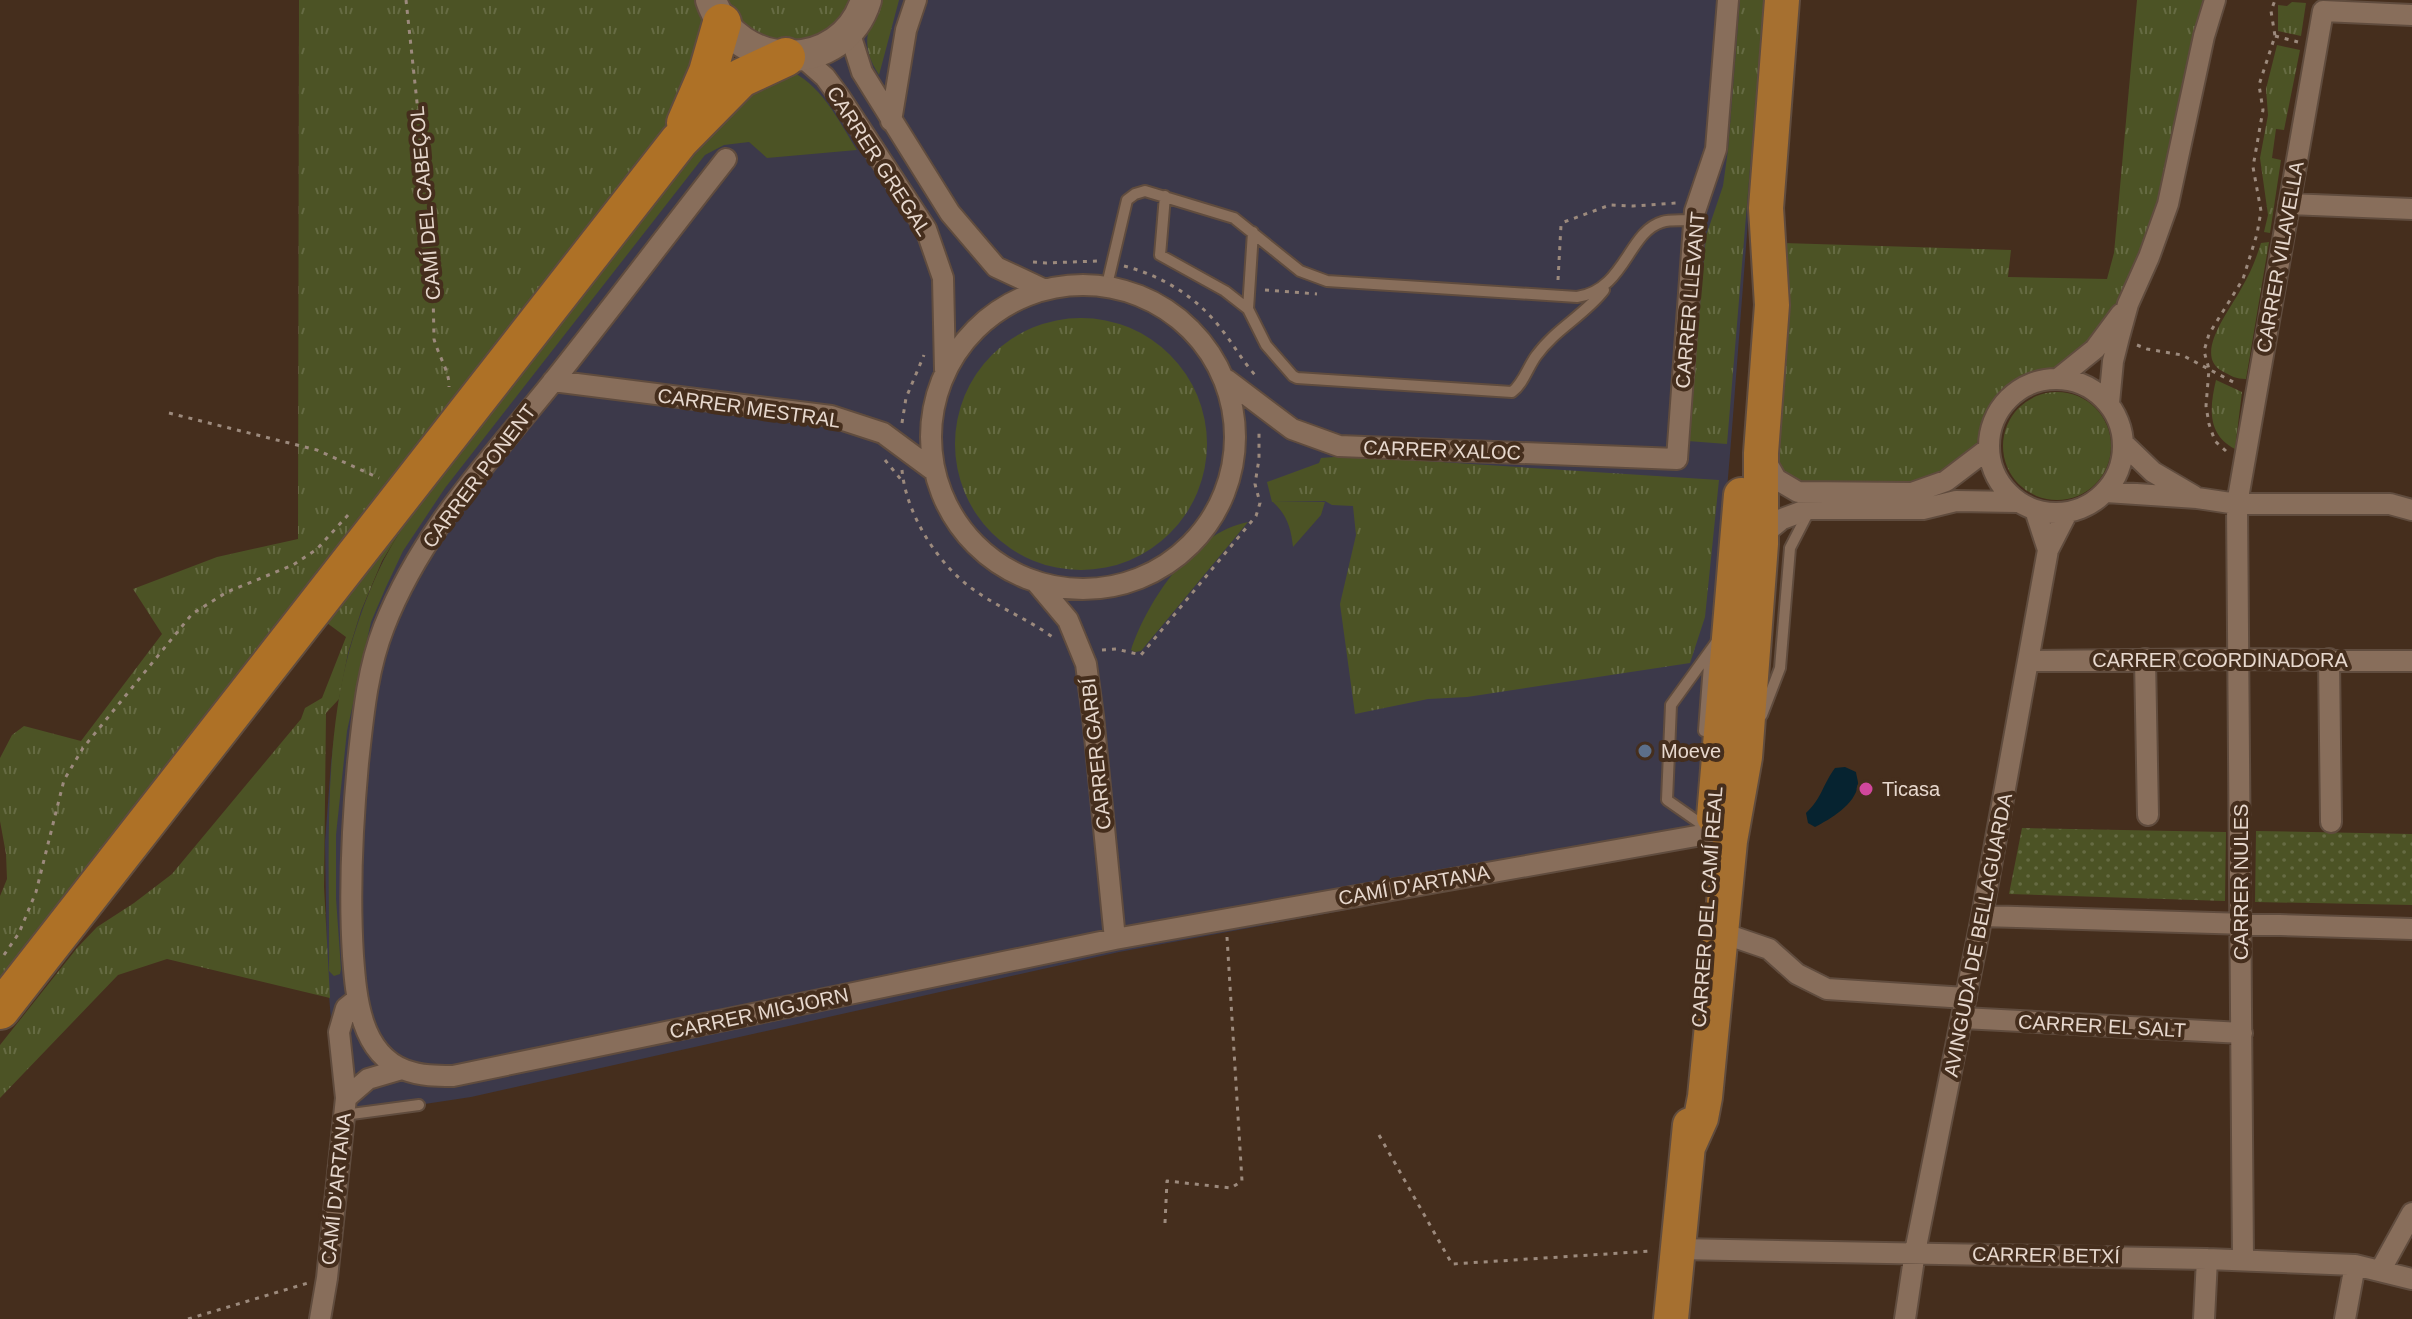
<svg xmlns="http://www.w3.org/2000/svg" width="2412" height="1319" font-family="Arial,sans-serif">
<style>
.industrial{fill:#3c394a}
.grass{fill:url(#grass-tufts)}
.park{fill:url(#park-dots)}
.garden{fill:#4c5325}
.water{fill:#062330}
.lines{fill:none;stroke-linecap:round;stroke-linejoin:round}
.service-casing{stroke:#604c3e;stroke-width:14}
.minor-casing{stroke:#604c3e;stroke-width:24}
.secondary-casing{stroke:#604c3e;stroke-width:34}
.trunk-casing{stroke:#604c3e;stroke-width:38}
.motorway-casing{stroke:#604c3e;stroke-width:42}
.path{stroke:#9c8a7d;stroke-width:3;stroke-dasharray:4 6;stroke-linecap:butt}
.service{stroke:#886e5b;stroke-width:10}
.minor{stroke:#886e5b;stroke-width:20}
.secondary{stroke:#886e5b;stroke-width:30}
.trunk{stroke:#a67030;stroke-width:34}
.motorway{stroke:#ae7126;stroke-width:38}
.service-dot{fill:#5c6f8a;stroke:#452e1d;stroke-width:3}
.hotel-dot{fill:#d1479c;stroke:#452e1d;stroke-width:3}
.labels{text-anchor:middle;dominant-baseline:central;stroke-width:8;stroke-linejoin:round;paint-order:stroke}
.street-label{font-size:20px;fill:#e7d8ce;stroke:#452e1d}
.poi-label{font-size:20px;fill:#e7d8ce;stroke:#452e1d;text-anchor:start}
</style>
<defs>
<pattern id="grass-tufts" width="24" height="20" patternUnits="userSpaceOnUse" patternTransform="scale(2)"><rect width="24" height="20" fill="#4c5325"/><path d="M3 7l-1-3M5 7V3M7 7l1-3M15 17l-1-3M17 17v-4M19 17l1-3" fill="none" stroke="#666b43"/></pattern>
<pattern id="park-dots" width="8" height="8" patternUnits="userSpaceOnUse" patternTransform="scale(2)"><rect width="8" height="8" fill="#4c5325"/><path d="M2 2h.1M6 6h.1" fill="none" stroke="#666b43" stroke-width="1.8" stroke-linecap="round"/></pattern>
</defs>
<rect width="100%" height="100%" fill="#452e1d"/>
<!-- industrial -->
<path class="industrial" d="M 879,0 L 1765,0 L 1731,442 L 1697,845 L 1119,952 L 471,1097 L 339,1117 L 327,971 L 325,842 L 331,763 L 339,699 L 348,653 L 361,611 L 383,561 L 402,530 L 452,460 L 707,139 Z"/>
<!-- grass -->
<path class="grass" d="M 299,0 L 697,0 L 704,25 L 682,109 L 0,983 L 0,896 L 7,879 L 6,854 L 0,821 L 0,758 L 12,735 L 24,726 L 81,741 L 162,634 L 133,589 L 217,557 L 298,539 Z
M 722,0 L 855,0 L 842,23 L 803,46 L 758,42 Z
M 879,0 L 899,0 L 879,75 C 860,45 867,31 879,0 Z
M 1740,0 L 1764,0 L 1727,444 L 1688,441 L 1706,236 L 1723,186 L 1728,150 Z
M 2137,0 L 2205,0 L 2174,151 L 2154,218 L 2130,282 L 2105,327 L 2065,365 L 2052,370 L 2025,376 L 2002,392 L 1987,415 L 1975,448 L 1923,486 L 1807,485 L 1783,477 L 1769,437 L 1783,243 L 2011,250 L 2008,277 L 2107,279 L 2114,253 Z
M 2292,2 L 2306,3 L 2301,36 L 2278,31 L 2278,5 L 2287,6 Z
M 2277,45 L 2300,50 L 2284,130 L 2276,129 L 2272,158 L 2281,160 L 2270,233 L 2264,232 L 2268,215 L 2260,158 L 2268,115 L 2266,89 Z
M 2269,242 L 2246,379 C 2236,379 2231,376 2222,371 C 2193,355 2230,310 2241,289 C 2250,274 2256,259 2261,243 Z
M955 444a126 126 0 1 1 252 0a126 126 0 1 1-252 0Z
M 2216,380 L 2242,392 L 2235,449 C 2206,434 2210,406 2216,380 Z
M2003 446a54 54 0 1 1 108 0a54 54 0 1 1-108 0Z
M 1348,456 L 1719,480 L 1705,617 L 1690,663 L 1467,697 L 1428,699 L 1355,714 L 1340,604 L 1356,535 L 1353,506 L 1332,505 L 1325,501 L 1272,502 L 1267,482 L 1319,463 L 1321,458 Z
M 423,500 L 401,530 L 382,561 L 361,611 L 348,653 L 339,699 L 326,713 L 324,887 L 330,998 L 167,959 L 118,975 L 0,1098 L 0,1045 L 77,948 L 97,927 L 134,903 L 172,874 L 301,719 L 305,708 L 322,698 L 346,637 L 327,623 L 388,541 Z"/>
<!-- park -->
<path class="park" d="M 2022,828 L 2226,832 L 2225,901 L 2009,894 Z
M 2256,831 L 2412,834 L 2412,905 L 2255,902 Z"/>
<!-- garden -->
<path class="garden" d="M 786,69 C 821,83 838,120 857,150 L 767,158 L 749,142 L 724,145 L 705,155 L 445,488 L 403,551 L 386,587 L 371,622 L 347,731 L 336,835 L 336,898 L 341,969 L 340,974 L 334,976 L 329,971 C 330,868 322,751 349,652 C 361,610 377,567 401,530 C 438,475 482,423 522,371 C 583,294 644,216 707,140 L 750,92 Z
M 1273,502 L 1325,502 L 1321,515 L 1293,547 C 1291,528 1287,515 1273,502 Z
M 1248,522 L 1141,651 L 1135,652 L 1131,650 C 1148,600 1192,533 1248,522 Z"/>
<!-- water -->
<path class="water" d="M 1845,767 L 1856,772 C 1856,774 1859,784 1858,785 C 1855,805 1830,819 1815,827 L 1808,823 L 1806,813 C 1822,798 1823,784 1835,768 Z"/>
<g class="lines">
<!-- service casing -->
<g class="service-casing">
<path id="service" d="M 1165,196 L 1160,255 L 1225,291 L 1248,309
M 1253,232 L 1248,309 L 1266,345 L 1293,376 L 1297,378 L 1512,392 C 1523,384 1528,367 1536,356 C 1555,329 1585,315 1604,290
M 1107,285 L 1127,200 L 1135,194 L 1145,191 L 1234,218 L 1300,271 L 1327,281 L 1577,297 C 1625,290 1628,232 1662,222 C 1671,219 1684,221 1694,220
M 1762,715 L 1780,668 L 1790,548 L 1809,511
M 1704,731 L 1710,652
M 1707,828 L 1667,800 L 1671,705 L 1718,640
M 344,1115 L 419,1105"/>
</g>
<!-- minor casing -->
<g class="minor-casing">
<path id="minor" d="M 849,31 L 862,72 L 950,213 L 996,267 L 1043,289
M 801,56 L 825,77 L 839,96 L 926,229 L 943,278 L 945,370
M 891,121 L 906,30 L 916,0
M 726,159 C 667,234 610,310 551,384 C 489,461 421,532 384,627 C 367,670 363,717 358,763 C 352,828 349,891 353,956 C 356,996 360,1053 405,1070 C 421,1076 437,1076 453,1076 L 1115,939 L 1713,833
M 2289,204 L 2412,209
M931 437a152 152 0 1 1 304 0a152 152 0 1 1-304 0Z
M 2059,378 L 2095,349 L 2121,314
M1989 446a67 67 0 1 1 134 0a67 67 0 1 1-134 0Z
M 1227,380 L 1292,429 L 1339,446 L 1677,459 L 1695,211 L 1716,149 L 1728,0
M 553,381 L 831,416 L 883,433 L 933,470
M 2109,403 L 2113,361 L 2119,337 L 2128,304 L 2149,257 L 2168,204 L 2204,36 L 2215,0
M 2124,444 L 2153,472 L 2194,496
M 1764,458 L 1776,479 L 1798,492 L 1912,493 L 1946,481 L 1988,449
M 2106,492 L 2197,498 L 2237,504 L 2390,504 L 2412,510
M 2035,510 L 2048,550 L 2067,513
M 1761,544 L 1771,528 L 1782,519 L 1809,509 L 1923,509 L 1956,501 L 2017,502
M 1037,583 L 1068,620 L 1086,664 L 1093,716 L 1115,939
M 2145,659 L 2148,815
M 2329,659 L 2331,822
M 2029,661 L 2239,659 L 2412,661
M 1982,916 L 2412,929
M 1734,937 L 1769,949 L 1797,974 L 1827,989 L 1966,998
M 1963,1018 L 2242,1033
M 346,1098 L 368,1079 L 402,1069
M 1678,1249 L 2207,1259 L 2355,1265 L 2412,1279
M 2243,1261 L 2237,504 L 2323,11 L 2412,15
M 2380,1271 L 2412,1213
M 320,1319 L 327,1278 L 346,1098 L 339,1032 L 346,1008 L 356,1000
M 1905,1319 L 1915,1252 L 1982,916 L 2048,550
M 2204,1319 L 2207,1259
M 2345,1319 L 2355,1265"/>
</g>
<!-- secondary casing -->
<g class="secondary-casing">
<path id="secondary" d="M 711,0 C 736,74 843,75 866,0"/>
</g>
<!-- trunk casing -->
<g class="trunk-casing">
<path id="trunk" d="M 1714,817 L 1741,495
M 1688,1147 L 1701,1118 L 1705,1097 L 1730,841 L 1745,757 L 1761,544 L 1761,453 L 1772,305 L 1766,208 L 1782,0
M 1671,1319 L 1690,1125"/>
</g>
<!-- motorway casing -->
<g class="motorway-casing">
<path id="motorway" d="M 686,123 L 708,72 L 722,23
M 0,1010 L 679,141 L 741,78 L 786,57"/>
</g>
<!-- path -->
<path class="path" d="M 406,0 L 432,242 L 434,339 C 438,355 450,372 449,387
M 2275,36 L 2298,42
M 1033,262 L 1046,263 L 1097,261
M 1124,266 C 1163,276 1198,298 1222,330 C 1234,345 1243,362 1256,376
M 1558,280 L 1561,225 L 1564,222 L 1610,205 L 1633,206 L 1677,203
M 1265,290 L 1317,294
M 2137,345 L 2147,349 L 2182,355 L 2237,384
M 169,413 L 317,450 L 379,478
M 902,423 L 906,398 L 924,355
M 2226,451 L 2215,441 L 2209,424 L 2206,406 L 2209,369 L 2204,351 L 2209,334 L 2243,279 L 2257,234 L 2261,211 L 2253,167 L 2263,110 L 2259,85 L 2275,36 L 2271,11 L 2275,0
M 885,460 L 903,482
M 902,470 C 906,514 938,565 974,590 C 999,608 1028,619 1054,638
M 1102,650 L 1116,649 L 1141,655 L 1256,516 L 1260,503 L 1255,484 L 1259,459 L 1259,430
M 4,955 L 19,933 L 36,892 L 64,780 L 83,748 L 192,614 L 227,592 L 293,565 L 317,549 L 348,515
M 1379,1135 L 1452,1264 L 1652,1251
M 1165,1223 L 1167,1181 L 1231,1188 L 1242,1181 L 1227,937
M 188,1319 L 308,1283"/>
<!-- service -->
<use href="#service" class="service"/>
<!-- minor -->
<use href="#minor" class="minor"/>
<!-- secondary -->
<use href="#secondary" class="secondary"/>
<!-- trunk -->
<use href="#trunk" class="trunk"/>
<!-- motorway -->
<use href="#motorway" class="motorway"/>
</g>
<!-- markers -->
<circle class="service-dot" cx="1645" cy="751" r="8"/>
<circle class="hotel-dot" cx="1866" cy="789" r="8"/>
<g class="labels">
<!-- street labels -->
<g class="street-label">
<text transform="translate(879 161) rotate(57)">CARRER GREGAL</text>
<text transform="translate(425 203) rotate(-95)">CAMÍ DEL CABEÇOL</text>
<text transform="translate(2280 257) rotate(-80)">CARRER VILAVELLA</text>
<text transform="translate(1690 300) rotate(-85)">CARRER LLEVANT</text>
<text transform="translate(749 408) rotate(8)">CARRER MESTRAL</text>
<text transform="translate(1442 450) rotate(2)">CARRER XALOC</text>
<text transform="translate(479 476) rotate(-53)">CARRER PONENT</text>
<text x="2220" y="660">CARRER COORDINADORA</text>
<text transform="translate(1096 754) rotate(-96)">CARRER GARBÍ</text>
<text transform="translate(2241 882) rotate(-90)">CARRER NULES</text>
<text transform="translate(1414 885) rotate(-10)">CAMÍ D'ARTANA</text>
<text transform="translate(1707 907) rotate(-86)">CARRER DEL CAMÍ REAL</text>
<text transform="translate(1978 935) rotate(-79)">AVINGUDA DE BELLAGUARDA</text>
<text transform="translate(759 1013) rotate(-12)">CARRER MIGJORN</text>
<text transform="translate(2102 1026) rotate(3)">CARRER EL SALT</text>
<text transform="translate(336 1189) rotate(-84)">CAMÍ D'ARTANA</text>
<text transform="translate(2046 1255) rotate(1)">CARRER BETXÍ</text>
</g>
<!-- poi labels -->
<g class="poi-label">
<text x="1661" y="751">Moeve</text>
<text x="1882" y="789">Ticasa</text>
</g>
</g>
</svg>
